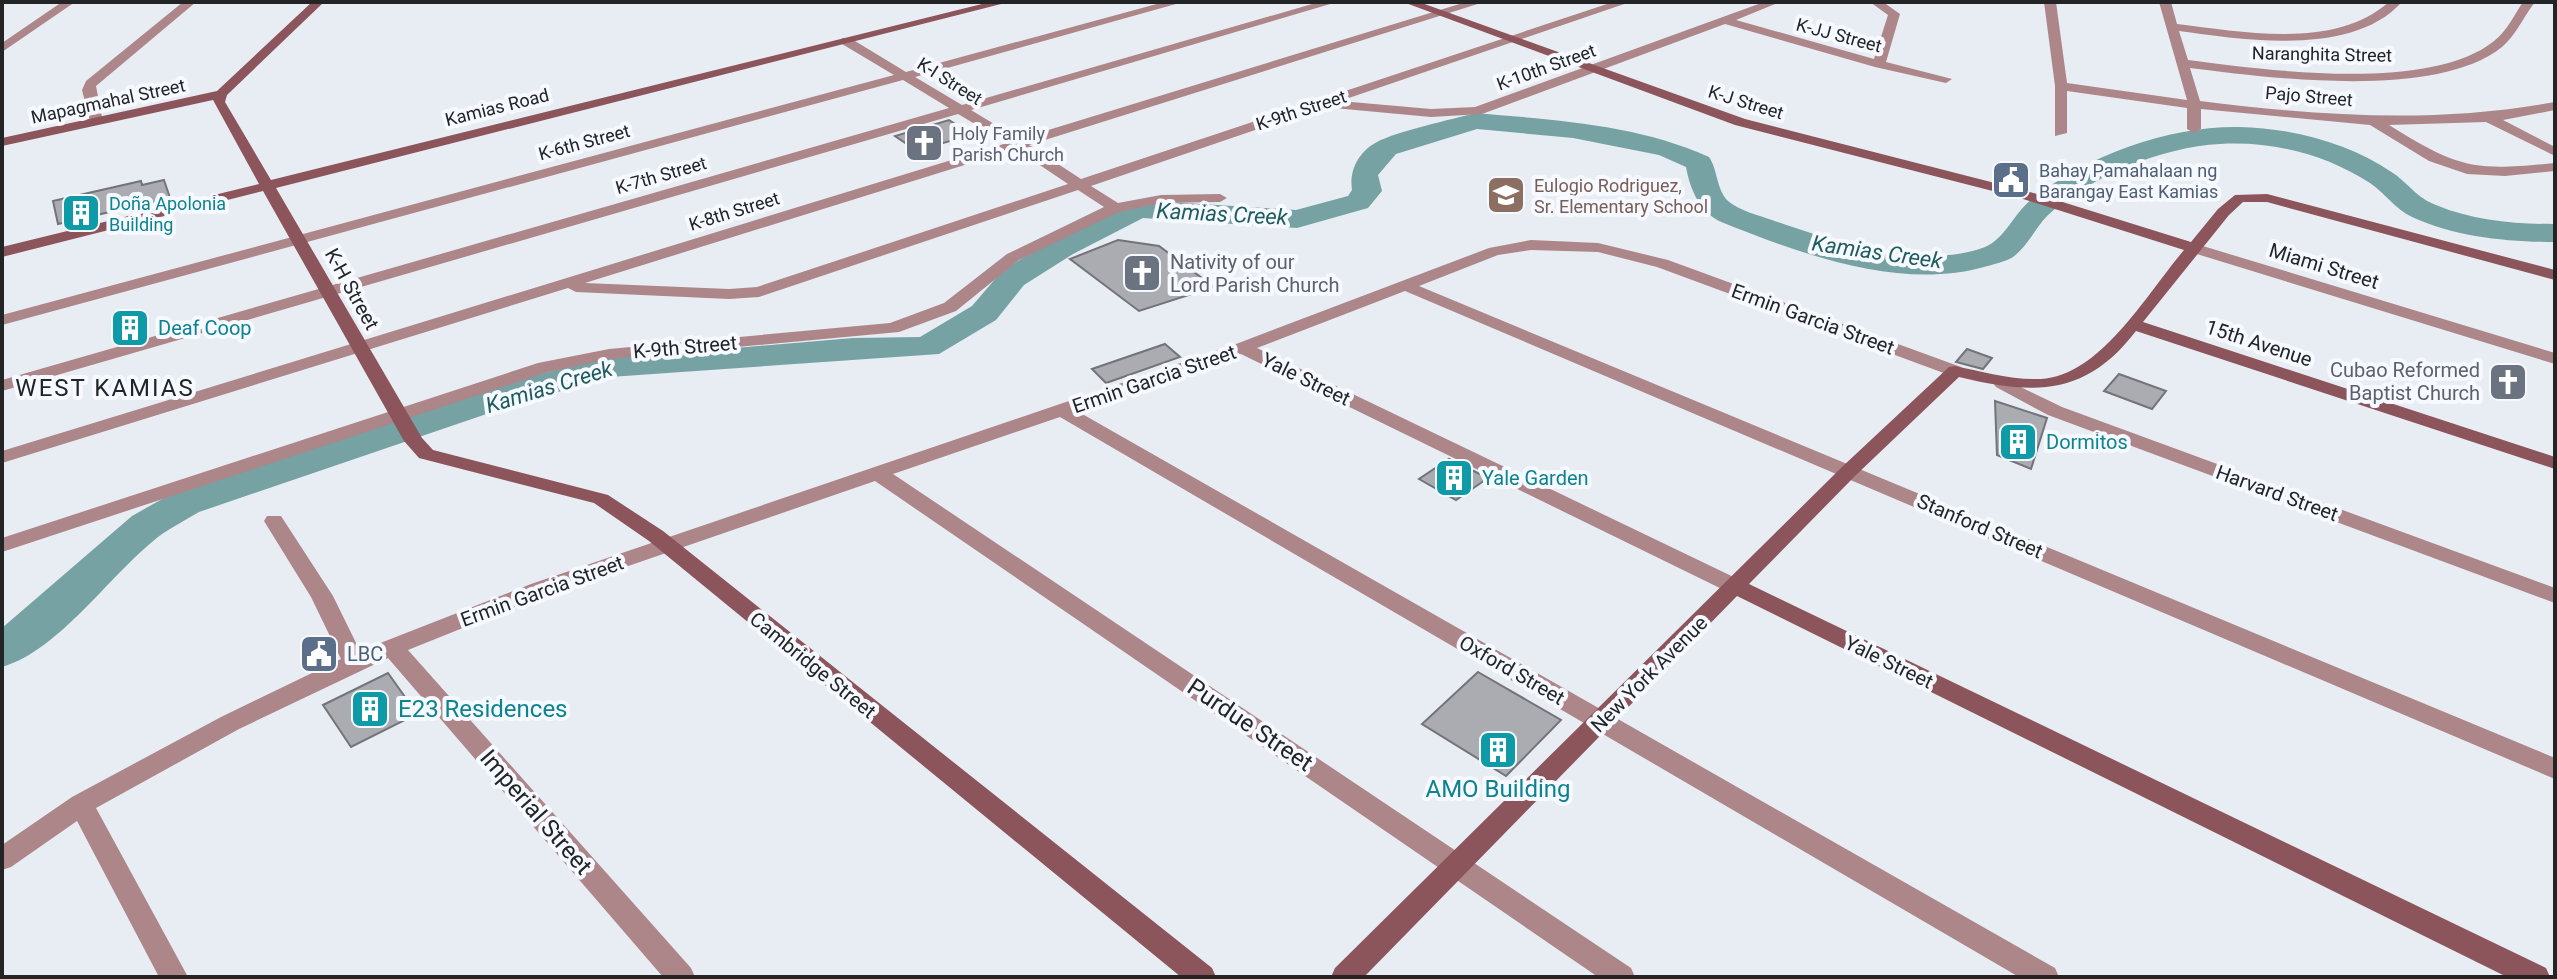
<svg xmlns="http://www.w3.org/2000/svg" width="2557" height="979" font-family="Roboto,sans-serif">
<style>
.lines{fill:none;stroke-linecap:round;stroke-linejoin:round}
.river{fill:#76a2a4;fill-rule:evenodd}
.building{fill:#ababb2;stroke:#73737a;stroke-width:2}
.street{fill:#ad8689;fill-rule:evenodd}
.secondary{fill:#8b555b;fill-rule:evenodd}
.labels{text-anchor:middle;dominant-baseline:central;stroke-width:8;stroke-linejoin:round;paint-order:stroke}
.far-street-label{font-size:18px;fill:#222426;stroke:#f6f9ff}
.far-worship-label{font-size:18px;fill:#5b616d;stroke:#f6f9ff;text-anchor:start}
.far-service-label{font-size:18px;fill:#4e5e75;stroke:#f6f9ff;text-anchor:start}
.far-education-label{font-size:18px;fill:#785e54;stroke:#f6f9ff;text-anchor:start}
.far-culture-label{font-size:18px;fill:#0d838f;stroke:#f6f9ff;text-anchor:start}
.worship-label{font-size:20px;fill:#5b616d;stroke:#f6f9ff;text-anchor:start}
.street-label{font-size:20px;fill:#222426;stroke:#f6f9ff}
.culture-label{font-size:20px;fill:#0d838f;stroke:#f6f9ff;text-anchor:start}
.service-label{font-size:20px;fill:#4e5e75;stroke:#f6f9ff;text-anchor:start}
.water-label{font-size:22px;font-style:italic;fill:#1d5b5e;stroke:#f6f9ff}
.quarter-label{font-size:24px;letter-spacing:2px;fill:#222426;stroke:#f6f9ff}
.near-culture-label{font-size:24px;fill:#0d838f;stroke:#f6f9ff;text-anchor:start}
.near-street-label{font-size:24px;fill:#222426;stroke:#f6f9ff}
</style>
<rect width="100%" height="100%" fill="#e8ecf3"/>
<g class="lines">
<!-- river -->
<path class="river" d="M 1476,113 C 1554,120 1637,124 1709,157 C 1718,170 1716,189 1728,201 C 1740,211 1758,215 1772,220 C 1832,241 1923,271 1985,247 C 2005,239 2014,213 2031,200 C 2086,156 2168,126 2239,127 C 2291,128 2350,143 2393,173 C 2409,184 2417,198 2436,205 C 2474,221 2515,224 2555,224 L 2555,242 C 2507,242 2456,237 2412,217 C 2394,208 2386,194 2370,183 C 2325,154 2273,141 2220,144 C 2162,147 2091,176 2048,215 C 2035,228 2028,246 2013,257 C 2005,262 1994,264 1984,267 C 1899,291 1798,253 1719,221 C 1699,210 1690,189 1686,167 L 1659,155 L 1573,138 L 1477,129 L 1396,154 L 1378,175 L 1382,191 L 1368,208 L 1297,228 L 1143,218 L 1073,254 L 1024,285 L 996,320 L 939,354 L 610,377 L 513,405 L 199,512 C 187,519 174,526 162,534 C 112,571 61,650 2,667 L 2,628 L 132,516 L 171,494 L 487,389 L 608,355 L 689,352 L 853,338 L 920,337 L 972,306 L 1002,271 L 1051,240 L 1127,203 L 1138,200 L 1296,210 L 1348,196 L 1352,190 C 1349,171 1358,152 1377,142 C 1395,132 1453,119 1476,113 Z"/>
</g>
<!-- building -->
<path class="building" d="M 949,120 L 972,135 L 911,152 L 911,147 L 895,136 Z
M 164,180 L 170,198 L 58,224 L 53,201 L 141,181 L 142,185 Z
M 1118,240 L 1159,246 L 1214,287 L 1139,311 L 1070,259 Z
M 136,319 L 142,336 L 116,342 L 112,326 Z
M 1165,344 L 1180,357 L 1106,383 L 1092,369 Z
M 1967,349 L 1992,358 L 1983,369 L 1956,362 Z
M 2119,374 L 2166,391 L 2152,409 L 2104,391 Z
M 1995,401 L 2047,418 L 2031,469 L 1997,455 Z
M 1449,459 L 1488,478 L 1456,500 L 1419,479 Z
M 1478,672 L 1561,720 L 1506,776 L 1422,724 Z
M 388,673 L 417,714 L 351,747 L 323,705 Z"/>
<g class="lines">
<!-- street -->
<path class="street" d="M 62,2 L 75,2 L 2,52 L 2,43 Z
M 183,2 L 196,2 L 96,86 L 103,122 L 91,125 L 82,90 L 86,81 Z
M 1164,2 L 1183,2 L 915,77 L 962,105 L 1319,2 L 1337,2 L 971,110 L 1019,139 L 1466,2 L 1484,2 L 1029,145 L 1081,179 L 1613,2 L 1630,2 L 1340,101 L 1431,109 L 1475,107 L 1764,2 L 1780,2 L 1736,20 L 1874,59 L 1888,15 L 1870,2 L 1883,2 L 1900,14 L 1886,62 L 1952,79 L 1946,83 L 1875,67 L 1725,24 L 1482,114 L 1431,117 L 1323,107 L 1091,186 L 1118,203 L 1161,195 L 1220,194 L 1227,198 L 1220,202 L 1161,203 L 1119,212 L 1019,260 L 956,311 L 899,332 L 609,359 L 548,372 L 2,552 L 2,538 L 538,363 L 609,349 L 890,323 L 944,303 L 1007,254 L 1104,207 L 1078,190 L 759,297 L 729,299 L 576,292 L 568,288 L 2,463 L 2,451 L 1007,143 L 958,114 L 2,391 L 2,380 L 949,108 L 903,80 L 2,325 L 2,315 L 894,75 L 842,44 L 842,38 L 850,38 L 906,72 ZM 1016,149 L 1068,184 L 757,287 L 729,289 L 585,283 Z
M 2044,2 L 2056,2 L 2067,83 L 2187,100 L 2159,2 L 2171,2 L 2177,24 C 2244,32 2334,50 2389,2 L 2402,2 C 2352,57 2245,40 2179,31 L 2188,60 C 2266,70 2430,93 2494,41 C 2507,31 2514,15 2523,2 L 2535,2 C 2524,16 2516,35 2502,47 C 2436,100 2270,78 2190,68 L 2200,101 C 2320,116 2436,124 2555,102 L 2555,110 L 2503,120 L 2555,147 L 2555,156 L 2486,122 L 2389,125 C 2460,169 2473,171 2555,163 L 2555,171 L 2505,176 L 2467,174 L 2429,161 L 2370,125 L 2201,109 L 2201,129 L 2194,133 L 2187,129 L 2187,108 L 2067,91 L 2067,133 L 2055,136 L 2055,86 Z
M 1531,240 L 1598,243 L 1668,260 L 1961,367 L 1964,371 L 1961,375 L 1949,375 L 1657,267 L 1598,252 L 1531,250 L 1498,255 L 1419,286 L 2555,758 L 2555,779 L 1405,291 L 1257,348 L 1744,582 L 1747,587 L 1744,592 L 1728,592 L 1241,354 L 1077,411 L 2055,968 L 2059,977 L 2019,977 L 1060,417 L 893,474 L 1631,968 L 1635,977 L 1598,977 L 875,481 L 547,594 L 408,650 L 691,968 L 695,977 L 663,977 L 388,658 L 239,729 L 96,808 L 188,977 L 159,977 L 77,821 L 11,867 L 2,870 L 2,845 L 72,797 L 221,717 L 341,659 L 311,597 L 264,521 L 267,516 L 281,516 L 333,596 L 360,651 L 531,584 L 1236,344 L 1489,248 Z
M 2193,243 L 2555,353 L 2555,364 L 2187,251 L 2185,248 Z
M 2002,378 L 2062,407 L 2555,588 L 2555,603 L 2048,415 L 1996,387 L 1993,383 L 1996,379 Z"/>
<!-- secondary -->
<path class="secondary" d="M 312,2 L 324,2 L 227,95 L 225,102 L 271,180 L 990,2 L 1009,2 L 276,188 L 422,438 L 433,450 L 608,495 L 663,531 L 1212,968 L 1216,977 L 1181,977 L 649,541 L 594,503 L 419,458 L 404,441 L 263,191 L 2,257 L 2,247 L 259,184 L 213,100 L 2,146 L 2,138 L 217,91 Z
M 1403,2 L 1419,2 L 1745,119 L 2030,192 L 2191,242 L 2218,209 L 2235,195 L 2267,194 L 2555,270 L 2555,280 L 2267,202 L 2243,202 L 2229,215 L 2143,322 L 2555,457 L 2555,469 L 2136,331 C 2085,397 2034,395 1959,377 L 1856,475 L 1749,584 L 2546,968 L 2550,977 L 2507,977 L 1737,596 L 1364,977 L 1331,977 L 1335,968 L 1842,467 L 1949,367 L 1955,366 C 1984,372 2011,380 2041,379 C 2101,376 2148,292 2184,250 L 2020,198 L 1735,125 Z"/>
</g>
<!-- icons -->
<defs>
<g id="church-square" transform="scale(2)"><rect x="-9" y="-9" width="18" height="18" rx="4" fill="#6b7280" stroke="#f6f9ff"/><path d="M-1.2-6h2.4v3.5h3.3v2.4h-3.3V6h-2.4V-.1h-3.3v-2.4h3.3Z" fill="#fff"/></g>
<g id="civic-square" transform="scale(2)"><rect x="-9" y="-9" width="18" height="18" rx="4" fill="#5c6f8a" stroke="#f6f9ff"/><path d="M-.6-6.5H3V-4.5H.6V-3L4-1V1h2V6H-6V1h2V-1L-.6-3ZM-1.2 2.5V6h2.4V2.5Z" fill="#fff"/></g>
<g id="school-square" transform="scale(2)"><rect x="-9" y="-9" width="18" height="18" rx="4" fill="#8d6e63" stroke="#f6f9ff"/><path d="M0-5L7-2L0 1L-7-2ZM-4 1L0 2.5L4 1V4Q0 6-4 4Z" fill="#fff"/></g>
<g id="building-square" transform="scale(2)"><rect x="-9" y="-9" width="18" height="18" rx="4" fill="#0f9aa8" stroke="#f6f9ff"/><path d="M-4-6H4V6H1V3H-1V6H-4ZM-2.5-4.3h1.7v1.8h-1.7ZM.8-4.3h1.7v1.8H.8ZM-2.5-1h1.7V.8h-1.7ZM.8-1h1.7V.8H.8Z" fill="#fff"/></g>
</defs>
<g fill-rule="evenodd">
<use href="#church-square" x="924" y="143"/>
<use href="#civic-square" x="2011" y="180"/>
<use href="#school-square" x="1506" y="195"/>
<use href="#building-square" x="81" y="213"/>
<use href="#church-square" x="1142" y="273"/>
<use href="#building-square" x="130" y="328"/>
<use href="#church-square" x="2508" y="382"/>
<use href="#building-square" x="2018" y="442"/>
<use href="#building-square" x="1454" y="478"/>
<use href="#civic-square" x="319" y="654"/>
<use href="#building-square" x="370" y="709"/>
<use href="#building-square" x="1498" y="750"/>
</g>
<g class="labels">
<!-- far-street labels -->
<g class="far-street-label">
<text transform="translate(1839 35) rotate(15)">K-JJ Street</text>
<text transform="translate(2322 54) rotate(1)">Naranghita Street</text>
<text transform="translate(1546 67) rotate(-20)">K-10th Street</text>
<text transform="translate(950 81) rotate(32)">K-I Street</text>
<text transform="translate(2309 96) rotate(5)">Pajo Street</text>
<text transform="translate(108 101) rotate(-12)">Mapagmahal Street</text>
<text transform="translate(1746 102) rotate(17)">K-J Street</text>
<text transform="translate(497 107) rotate(-14)">Kamias Road</text>
<text transform="translate(1301 110) rotate(-18)">K-9th Street</text>
<text transform="translate(584 142) rotate(-15)">K-6th Street</text>
<text transform="translate(661 175) rotate(-16)">K-7th Street</text>
<text transform="translate(734 211) rotate(-17)">K-8th Street</text>
</g>
<!-- far-worship labels -->
<g class="far-worship-label">
<text x="952" y="133">Holy Family<tspan x="952" dy="21">Parish Church</tspan></text>
</g>
<!-- far-service labels -->
<g class="far-service-label">
<text x="2039" y="170">Bahay Pamahalaan ng<tspan x="2039" dy="21">Barangay East Kamias</tspan></text>
</g>
<!-- far-education labels -->
<g class="far-education-label">
<text x="1534" y="185">Eulogio Rodriguez,<tspan x="1534" dy="21">Sr. Elementary School</tspan></text>
</g>
<!-- far-culture labels -->
<g class="far-culture-label">
<text x="109" y="203">Doña Apolonia<tspan x="109" dy="21">Building</tspan></text>
</g>
<!-- worship labels -->
<g class="worship-label">
<text x="1170" y="262">Nativity of our<tspan x="1170" dy="23">Lord Parish Church</tspan></text>
<text x="2480" y="370" text-anchor="end">Cubao Reformed<tspan x="2480" dy="23">Baptist Church</tspan></text>
</g>
<!-- street labels -->
<g class="street-label">
<text transform="translate(2324 266) rotate(17)">Miami Street</text>
<text transform="translate(352 289) rotate(61)">K-H Street</text>
<text transform="translate(1813 319) rotate(20)">Ermin Garcia Street</text>
<text transform="translate(2259 343) rotate(18)">15th Avenue</text>
<text transform="translate(685 347) rotate(-5)">K-9th Street</text>
<text transform="translate(1154 379) rotate(-19)">Ermin Garcia Street</text>
<text transform="translate(1306 379) rotate(26)">Yale Street</text>
<text transform="translate(2277 493) rotate(20)">Harvard Street</text>
<text transform="translate(1980 526) rotate(23)">Stanford Street</text>
<text transform="translate(542 591) rotate(-20)">Ermin Garcia Street</text>
<text transform="translate(1889 662) rotate(26)">Yale Street</text>
<text transform="translate(813 665) rotate(39)">Cambridge Street</text>
<text transform="translate(1512 670) rotate(30)">Oxford Street</text>
<text transform="translate(1649 674) rotate(-45)">New York Avenue</text>
</g>
<!-- culture labels -->
<g class="culture-label">
<text x="158" y="328">Deaf Coop</text>
<text x="2046" y="442">Dormitos</text>
<text x="1482" y="478">Yale Garden</text>
</g>
<!-- service labels -->
<g class="service-label">
<text x="347" y="654">LBC</text>
</g>
<!-- water labels -->
<g class="water-label">
<text transform="translate(1222 214) rotate(3)">Kamias Creek</text>
<text transform="translate(1877 252) rotate(8)">Kamias Creek</text>
<text transform="translate(549 387) rotate(-17)">Kamias Creek</text>
</g>
<!-- quarter labels -->
<g class="quarter-label">
<text x="105" y="388">WEST KAMIAS</text>
</g>
<!-- near-culture labels -->
<g class="near-culture-label">
<text x="398" y="709">E23 Residences</text>
<text x="1498" y="789" text-anchor="middle">AMO Building</text>
</g>
<!-- near-street labels -->
<g class="near-street-label">
<text transform="translate(1250 725) rotate(34)">Purdue Street</text>
<text transform="translate(536 812) rotate(49)">Imperial Street</text>
</g>
</g>
<!-- border -->
<rect width="2557" height="979" fill="none" stroke="#222426" stroke-width="8"/>
</svg>
